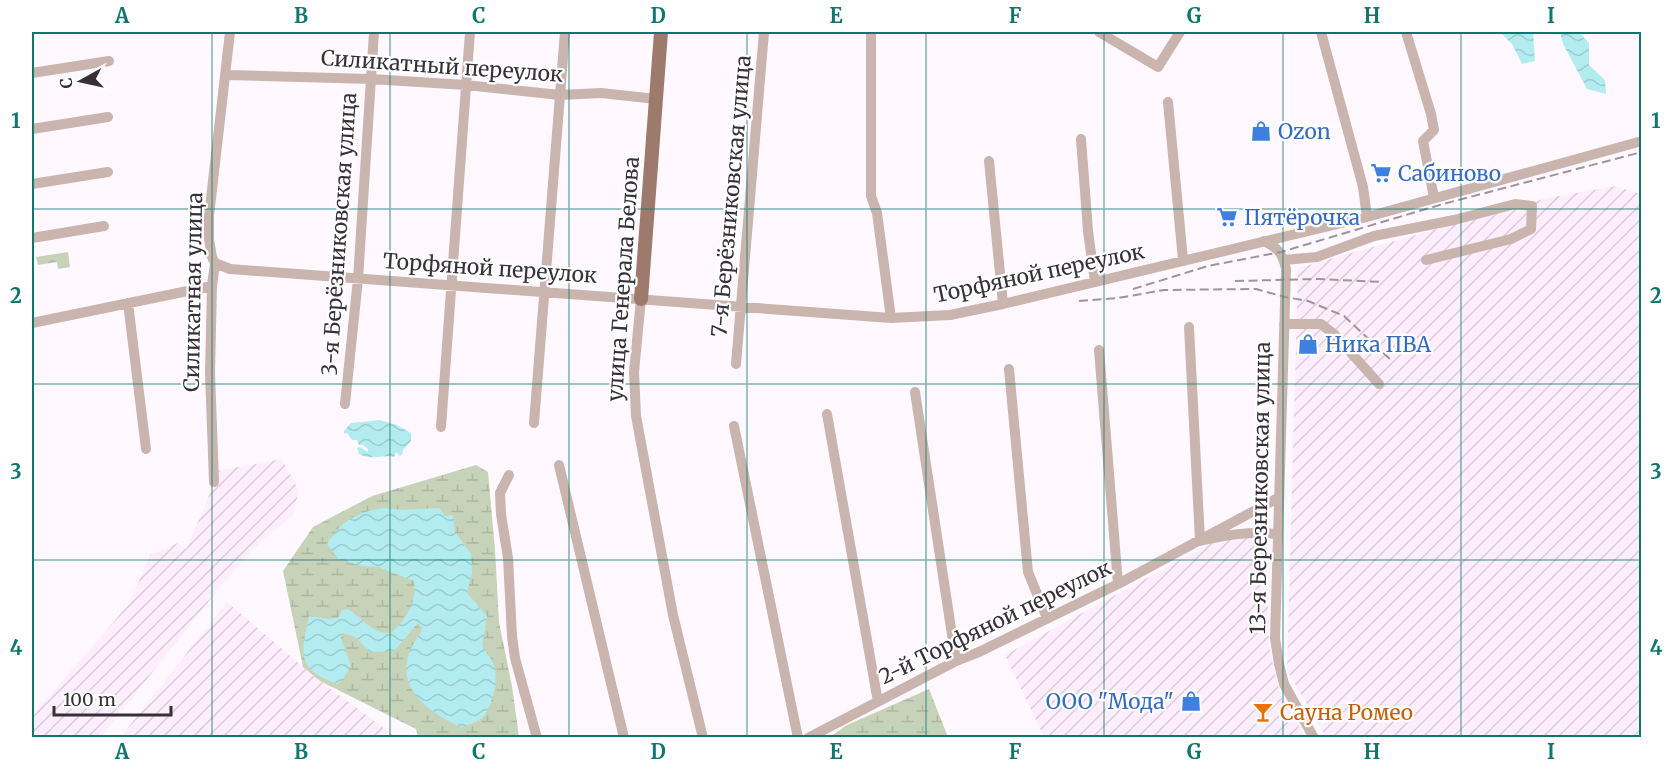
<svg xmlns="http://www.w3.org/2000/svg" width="1673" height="769" font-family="Merriweather,serif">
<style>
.industrial{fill:url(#industrial-furrows)}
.wetland{fill:url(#wetland-marsh)}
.park{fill:url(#park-crowns)}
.water{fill:url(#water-waves)}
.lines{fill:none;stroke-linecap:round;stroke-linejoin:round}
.minor{stroke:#c9b5ad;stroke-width:10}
.major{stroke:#9d7a6b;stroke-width:14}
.rail{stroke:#9c969c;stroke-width:2;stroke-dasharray:9 4.5;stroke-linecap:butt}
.grid{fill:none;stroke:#0f766e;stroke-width:1.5;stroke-opacity:0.55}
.labels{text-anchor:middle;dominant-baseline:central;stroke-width:4.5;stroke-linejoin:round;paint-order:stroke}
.street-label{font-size:21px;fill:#373137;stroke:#fff}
.shop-label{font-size:21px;fill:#366cbe;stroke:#fff;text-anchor:start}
.food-label{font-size:21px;fill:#c56008;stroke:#fff;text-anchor:start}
.neatline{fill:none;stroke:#0f766e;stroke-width:2}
.grid-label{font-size:20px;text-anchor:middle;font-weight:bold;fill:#0f766e}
</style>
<defs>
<pattern id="industrial-furrows" width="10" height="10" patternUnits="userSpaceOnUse" patternTransform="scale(1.5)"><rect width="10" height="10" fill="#fdedfd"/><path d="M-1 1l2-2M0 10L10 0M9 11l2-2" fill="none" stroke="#d9ccd9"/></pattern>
<pattern id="wetland-marsh" width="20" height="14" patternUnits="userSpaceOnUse" patternTransform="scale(1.5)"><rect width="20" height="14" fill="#c7d3b9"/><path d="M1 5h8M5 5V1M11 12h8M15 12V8" fill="none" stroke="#acb6a0"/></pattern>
<pattern id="park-crowns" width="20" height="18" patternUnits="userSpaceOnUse" patternTransform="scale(1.5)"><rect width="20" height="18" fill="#c7d3b9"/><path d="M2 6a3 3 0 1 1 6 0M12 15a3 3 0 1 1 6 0" fill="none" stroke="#acb6a0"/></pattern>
<pattern id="water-waves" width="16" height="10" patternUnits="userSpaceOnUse" patternTransform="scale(1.5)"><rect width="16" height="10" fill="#b3ecf0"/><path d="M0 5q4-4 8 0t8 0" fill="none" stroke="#9bcbce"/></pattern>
</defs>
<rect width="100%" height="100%" fill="#fff9ff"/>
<!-- industrial -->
<path class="industrial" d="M 1616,186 L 1641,194 L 1641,737 L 1326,737 L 1287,670 L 1298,268 L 1547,198 Z
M 282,459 L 299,491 L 292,517 L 270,534 L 250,553 L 225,581 L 101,737 L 32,738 L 32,716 L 129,604 L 150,555 L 178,543 L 186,549 L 207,502 L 212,484 L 211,472 Z
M 1257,535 L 1267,546 L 1269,647 L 1281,697 L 1306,737 L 1044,737 L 1005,655 L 1215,541 Z
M 227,602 L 320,681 L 396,737 L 120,738 Z"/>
<!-- wetland -->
<path class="wetland" d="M 476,465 L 488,472 L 495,549 L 499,622 L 512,686 L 519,737 L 418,737 L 416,729 L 320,681 L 303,667 L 283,571 L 313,527 L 372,496 Z
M 929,689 L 948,737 L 830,737 L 847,725 Z"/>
<!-- park -->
<path class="park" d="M 68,252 L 70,267 L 58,269 L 57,262 L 38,265 L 36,257 Z"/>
<!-- water -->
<path class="water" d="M 1500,32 L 1533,32 L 1535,61 L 1522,64 L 1512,44 Z
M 1560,32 L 1579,32 L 1589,43 L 1589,65 L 1605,80 L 1606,94 L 1587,89 L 1563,44 Z
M 380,420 L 397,425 L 411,433 L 411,441 L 403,450 L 402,455 L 400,456 L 396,452 L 394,457 C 382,454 372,461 359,454 L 357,448 L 360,447 L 368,452 L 368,449 L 363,445 L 359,445 L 357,440 L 352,440 L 347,433 L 344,434 L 344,431 L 351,423 Z
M 384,508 L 403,510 L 439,508 L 445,516 L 453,515 L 455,532 L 471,554 L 472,573 L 467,593 L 487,616 L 482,646 C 486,652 492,659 494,666 C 499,680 492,706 483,717 C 478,722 468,725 461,727 C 432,714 396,691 409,653 C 412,643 419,639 422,628 L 418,623 L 394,651 L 370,652 L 355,637 L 343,633 L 341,638 L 351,666 L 343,679 L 337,684 C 294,668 302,652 309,616 L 329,619 L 338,618 L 342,610 L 349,609 C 362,620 374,634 391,633 C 407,619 417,602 414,581 L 378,567 L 363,566 L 339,560 L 327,544 C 341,521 357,512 384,508 Z"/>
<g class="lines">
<!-- minor -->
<path class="minor" d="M 871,32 L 871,196 L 877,213 L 891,318
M 1099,32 L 1158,67 L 1180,32
M 1321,32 L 1363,187 L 1367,217
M 1406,32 L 1431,114 L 1434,130 L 1423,141 L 1434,198
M 32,73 L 109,61
M 226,75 L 371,79 L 466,85 L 560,95 L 601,93 L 656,99
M 1168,102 L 1183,260
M 32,129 L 108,117
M 1081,139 L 1088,231 L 1095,282
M 989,161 L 1003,304
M 32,184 L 108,172
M 32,238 L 104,226
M 1264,241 C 1278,248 1283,254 1286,269 L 1275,638 L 1279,664 L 1284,684 L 1314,738
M 1284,260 L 1317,257 L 1374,236 L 1454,220 L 1515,204 L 1532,206 L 1531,229 L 1511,239 L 1426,260
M 215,263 L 230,269 L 891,318 L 950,315 L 1003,304 L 1367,217 L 1642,141
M 641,299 L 634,372 L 636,416 L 673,615 L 703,738
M 128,303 L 146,449
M 32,323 L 212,286
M 1284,324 L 1321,324 L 1335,335 L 1379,384
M 1189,327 L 1200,541 C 1226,535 1249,531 1277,534
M 1099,350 L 1118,584
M 736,364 L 764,32
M 1009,369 L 1028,572 L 1047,618
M 915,392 L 956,661
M 345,404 L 358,279 L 374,32
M 827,414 L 878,702
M 534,423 L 565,32
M 734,426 L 798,738
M 441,427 L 470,32
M 559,465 L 624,738
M 509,475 L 500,493 L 501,514 L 508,558 L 512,636 L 515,658 L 537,738
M 214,482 L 210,373 L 212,286 L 215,263 L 212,257 L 209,239 L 209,216 L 230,32
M 808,738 L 956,661 L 979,652 L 1118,584 L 1278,498"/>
<!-- major -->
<path class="major" d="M 641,299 L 661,32"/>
<!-- rail -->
<path class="rail" d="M 1235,281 L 1318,279 L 1383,282
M 1133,289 L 1208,266 L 1281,252 L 1443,204 L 1642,152
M 1079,301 L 1118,298 L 1164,290 L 1256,289 L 1285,297 L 1308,301 L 1344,316 L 1392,361"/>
</g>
<!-- grid -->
<path class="grid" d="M 212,32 L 212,738M 390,32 L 390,738M 569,32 L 569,738M 747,32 L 747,738M 926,32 L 926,738M 1104,32 L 1104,738M 1283,32 L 1283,738M 1461,32 L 1461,738M 32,209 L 1642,209M 32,384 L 1642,384M 32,560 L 1642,560"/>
<!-- icons -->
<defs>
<g id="shop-bare" transform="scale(1.62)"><path d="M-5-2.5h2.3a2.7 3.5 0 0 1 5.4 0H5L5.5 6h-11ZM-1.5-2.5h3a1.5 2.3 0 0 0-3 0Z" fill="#3f7fe0" stroke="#fff" stroke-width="2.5" paint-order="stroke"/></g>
<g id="supermarket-bare" transform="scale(1.62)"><path d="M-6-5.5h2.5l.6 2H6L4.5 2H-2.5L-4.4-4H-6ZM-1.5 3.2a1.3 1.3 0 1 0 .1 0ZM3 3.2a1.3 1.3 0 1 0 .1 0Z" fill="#3f7fe0" stroke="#fff" stroke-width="2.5" paint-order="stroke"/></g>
<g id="bar-bare" transform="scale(1.62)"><path d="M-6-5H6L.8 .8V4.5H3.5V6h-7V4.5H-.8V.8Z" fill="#e8710a" stroke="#fff" stroke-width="2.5" paint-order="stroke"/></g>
</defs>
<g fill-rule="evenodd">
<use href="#shop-bare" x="1261" y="131"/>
<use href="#supermarket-bare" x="1381" y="173"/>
<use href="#supermarket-bare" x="1227" y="217"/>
<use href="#shop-bare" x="1308" y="344"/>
<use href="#shop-bare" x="1191" y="701"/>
<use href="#bar-bare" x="1263" y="712"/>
</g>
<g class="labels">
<!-- street labels -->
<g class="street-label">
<text transform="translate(442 66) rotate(4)">Силикатный переулок</text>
<text transform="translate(731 196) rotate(-85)">7-я Берёзниковская улица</text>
<text transform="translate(339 234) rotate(-86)">3-я Берёзниковская улица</text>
<text transform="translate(490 268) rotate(4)">Торфяной переулок</text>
<text transform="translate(1039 273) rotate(-12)">Торфяной переулок</text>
<text transform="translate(623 279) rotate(-86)">улица Генерала Белова</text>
<text transform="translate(193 292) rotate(-89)">Силикатная улица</text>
<text transform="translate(1260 488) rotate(-89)">13-я Березниковская улица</text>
<text transform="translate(995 622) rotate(-26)">2-й Торфяной переулок</text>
</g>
<!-- shop labels -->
<g class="shop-label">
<text x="1278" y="131">Ozon</text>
<text x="1398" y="173">Сабиново</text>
<text x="1244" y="217">Пятёрочка</text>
<text x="1325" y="344">Ника ПВА</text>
<text x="1174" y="701" text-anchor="end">ООО "Мода"</text>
</g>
<!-- food labels -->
<g class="food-label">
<text x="1280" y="712">Сауна Ромео</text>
</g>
</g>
<!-- border -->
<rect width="1673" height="769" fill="none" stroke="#ffffff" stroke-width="66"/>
<!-- north arrow -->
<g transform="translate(81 81) rotate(262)" stroke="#ffffff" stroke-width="4.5" paint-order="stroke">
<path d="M0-4.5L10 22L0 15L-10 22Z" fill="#373137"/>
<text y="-9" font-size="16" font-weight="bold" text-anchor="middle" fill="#373137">С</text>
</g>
<!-- scale -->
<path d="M54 706v9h117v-9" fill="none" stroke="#373137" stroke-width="3"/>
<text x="63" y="706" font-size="18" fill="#373137" stroke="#ffffff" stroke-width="4.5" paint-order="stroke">100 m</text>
<rect x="33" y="33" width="1607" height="703" class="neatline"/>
<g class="grid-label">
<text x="122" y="23">A</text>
<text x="301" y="23">B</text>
<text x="479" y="23">C</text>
<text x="658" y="23">D</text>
<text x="836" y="23">E</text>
<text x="1015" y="23">F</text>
<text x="1194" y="23">G</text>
<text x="1372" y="23">H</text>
<text x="1551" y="23">I</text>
<text x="16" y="128">1</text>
<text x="1656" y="128">1</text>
<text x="16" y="303">2</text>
<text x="1656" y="303">2</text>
<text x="16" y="479">3</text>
<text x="1656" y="479">3</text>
<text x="16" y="655">4</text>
<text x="1656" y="655">4</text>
<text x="122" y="759">A</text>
<text x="301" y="759">B</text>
<text x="479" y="759">C</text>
<text x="658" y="759">D</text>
<text x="836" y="759">E</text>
<text x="1015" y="759">F</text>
<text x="1194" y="759">G</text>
<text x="1372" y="759">H</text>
<text x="1551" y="759">I</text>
</g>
</svg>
